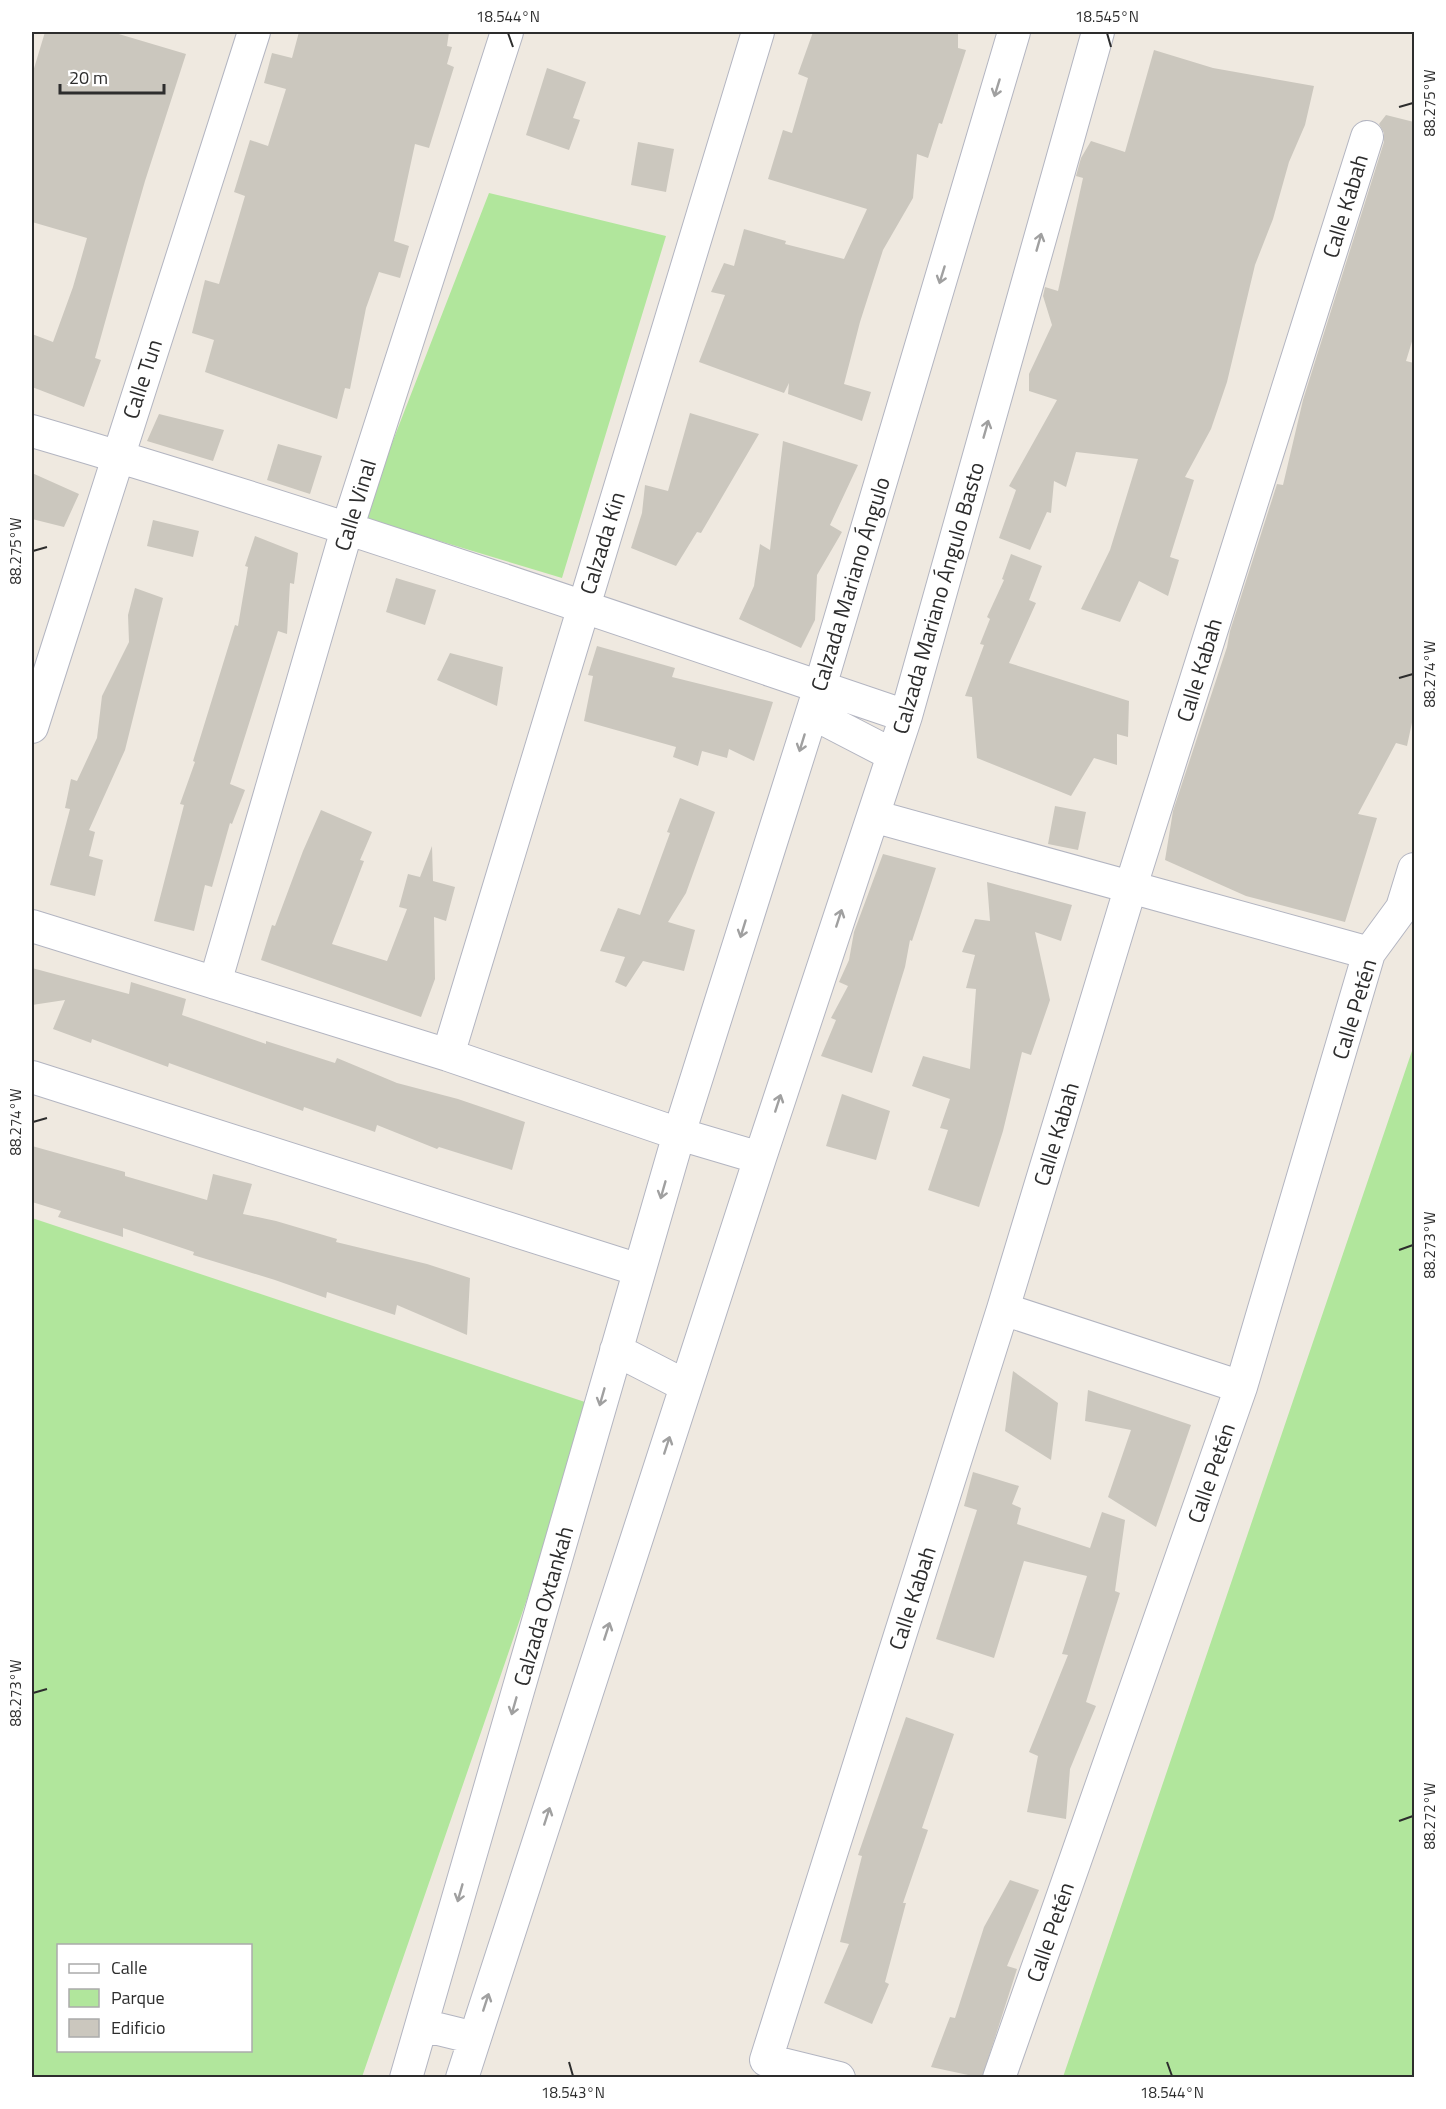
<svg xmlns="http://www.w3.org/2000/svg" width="1446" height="2109" font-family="'Titillium Web',sans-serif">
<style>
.green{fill:#b1e69c;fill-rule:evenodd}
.building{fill:#cbc7be}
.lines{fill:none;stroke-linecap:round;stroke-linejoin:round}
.street-casing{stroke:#b3b5c1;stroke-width:34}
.street{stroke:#fff;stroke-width:32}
.oneway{stroke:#a0a0a0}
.ticks{fill:none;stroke:#2d2d2d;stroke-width:2}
.labels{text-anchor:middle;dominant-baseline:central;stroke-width:4.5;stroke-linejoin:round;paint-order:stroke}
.street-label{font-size:22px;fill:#2d2d2d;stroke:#fff}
.neatline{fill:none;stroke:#2d2d2d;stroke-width:2}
.ticks-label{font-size:15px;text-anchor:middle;fill:#2d2d2d}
</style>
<rect width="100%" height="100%" fill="#efe9e0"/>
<!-- green -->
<path class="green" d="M 489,193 L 666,236 L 562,578 L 363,518 Z
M 1414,1045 L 1414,2077 L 1063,2077 Z
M 32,1218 L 594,1405 L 362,2077 L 32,2078 ZM 58,1946 L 250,1946 L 250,2050 L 58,2050 Z"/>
<!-- building -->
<path class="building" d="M 45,32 L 112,32 L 186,54 L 145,181 L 126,247 L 95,358 L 101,360 L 84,407 L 32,387 L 32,334 L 53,342 L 73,287 L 87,238 L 32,222 L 32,75 Z
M 299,32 L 449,32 L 447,46 L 452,47 L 447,64 L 454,67 L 429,148 L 415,144 L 394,241 L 409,246 L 400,278 L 379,272 L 366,308 L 350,389 L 345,388 L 337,419 L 205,372 L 214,340 L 192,333 L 205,280 L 219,284 L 245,196 L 234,192 L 250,140 L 268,146 L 286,89 L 264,83 L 272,53 L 292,58 Z
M 813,32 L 958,32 L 958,48 L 966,50 L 942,124 L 939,123 L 928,158 L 917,154 L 913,198 L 883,250 L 860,322 L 844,384 L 871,392 L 862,421 L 788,394 L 789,383 L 784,393 L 699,362 L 725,295 L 711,292 L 724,263 L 734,266 L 744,229 L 786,241 L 785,244 L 844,259 L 867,209 L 768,179 L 783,130 L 792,133 L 808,78 L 798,74 Z
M 1154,50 L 1213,68 L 1314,86 L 1305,125 L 1289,162 L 1273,219 L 1255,265 L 1227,382 L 1211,429 L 1185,477 L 1194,480 L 1170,557 L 1179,560 L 1168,596 L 1139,581 L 1120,622 L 1081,609 L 1110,550 L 1138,459 L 1076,452 L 1066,487 L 1054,481 L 1051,513 L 1047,512 L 1030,550 L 999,538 L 1016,490 L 1009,486 L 1057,400 L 1029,391 L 1029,374 L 1052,325 L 1043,296 L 1045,287 L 1058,291 L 1083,178 L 1076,176 L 1081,158 L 1091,141 L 1125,152 Z
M 547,68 L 586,82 L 573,118 L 580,120 L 569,150 L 526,135 Z
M 1386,115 L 1414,122 L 1414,335 L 1406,361 L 1414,363 L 1414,713 L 1407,746 L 1396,743 L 1358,814 L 1377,818 L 1345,922 L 1246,896 L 1165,860 L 1173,811 L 1227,647 L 1230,631 L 1277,484 L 1283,485 L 1303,400 L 1384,142 L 1384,133 L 1379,124 Z
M 638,142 L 674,149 L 666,192 L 631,185 Z
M 690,413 L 759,434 L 701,533 L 697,532 L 676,566 L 631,548 L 642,513 L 645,485 L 668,491 Z
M 159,414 L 224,430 L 213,461 L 147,441 Z
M 783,441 L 858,465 L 830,525 L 842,532 L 817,575 L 815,620 L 801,648 L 739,619 L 754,586 L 760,544 L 770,550 Z
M 278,444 L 322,456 L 310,494 L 267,480 Z
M 32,473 L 79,494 L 64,527 L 32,519 Z
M 153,520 L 199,531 L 193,557 L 147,546 Z
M 255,536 L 298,553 L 294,584 L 290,583 L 287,634 L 278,631 L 230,784 L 245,790 L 232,824 L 230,823 L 212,887 L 205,885 L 194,931 L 154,921 L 184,805 L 180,804 L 195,762 L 193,761 L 235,625 L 238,626 L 248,567 L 245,566 Z
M 1011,554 L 1042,566 L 1029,600 L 1036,603 L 1009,663 L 1129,701 L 1128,737 L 1117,734 L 1117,765 L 1094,758 L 1071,796 L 977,758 L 972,697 L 965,696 L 984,645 L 980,644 L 990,619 L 987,617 L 1004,580 L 1002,579 Z
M 396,578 L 436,590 L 425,625 L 386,612 Z
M 135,588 L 163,598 L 125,750 L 89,830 L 95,832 L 89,856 L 103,860 L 95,896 L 50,885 L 70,809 L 65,808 L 71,779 L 77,781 L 97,738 L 102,696 L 129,642 L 128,615 Z
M 597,646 L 675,668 L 672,677 L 773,702 L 754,761 L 729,749 L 727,758 L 702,751 L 698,766 L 673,757 L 676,747 L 584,721 L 593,676 L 588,675 Z
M 450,653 L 503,667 L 497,706 L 437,680 Z
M 680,798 L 715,812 L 686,893 L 668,922 L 695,930 L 684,971 L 643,961 L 626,987 L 615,982 L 625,957 L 600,951 L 618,908 L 640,915 L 670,833 L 667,832 Z
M 1055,806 L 1086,812 L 1078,850 L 1048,844 Z
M 321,810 L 372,832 L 360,860 L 364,861 L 332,944 L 387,961 L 407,909 L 399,907 L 408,874 L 420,877 L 432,846 L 433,881 L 455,887 L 446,921 L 434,917 L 435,979 L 421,1017 L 261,960 L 272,925 L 275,926 L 303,851 Z
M 883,854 L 936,868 L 912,941 L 910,940 L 905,967 L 872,1073 L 821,1056 L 836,1020 L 831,1018 L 848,986 L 839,982 L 849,960 L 854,932 Z
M 987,882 L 1072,905 L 1061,941 L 1035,932 L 1050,1000 L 1031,1055 L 1022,1052 L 1003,1131 L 979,1207 L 928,1190 L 948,1130 L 940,1128 L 950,1099 L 912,1086 L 923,1056 L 970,1069 L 976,989 L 966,988 L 975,955 L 962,952 L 975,919 L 990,921 Z
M 32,968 L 129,994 L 131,982 L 186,999 L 182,1015 L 266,1044 L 266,1041 L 335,1063 L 337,1058 L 397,1083 L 458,1099 L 525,1122 L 512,1170 L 439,1147 L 437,1149 L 377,1125 L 375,1132 L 304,1107 L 303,1111 L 169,1063 L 168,1067 L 92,1039 L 91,1043 L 53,1029 L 65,1000 L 32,1005 Z
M 842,1094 L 890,1111 L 876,1160 L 826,1146 Z
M 32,1146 L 125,1172 L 125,1176 L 207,1200 L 213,1174 L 252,1184 L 243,1214 L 276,1221 L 337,1239 L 336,1242 L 427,1264 L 470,1278 L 467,1335 L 397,1305 L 395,1315 L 327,1292 L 326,1298 L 275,1280 L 193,1255 L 194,1252 L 123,1228 L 123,1237 L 58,1217 L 61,1211 L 32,1202 Z
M 1013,1371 L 1058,1403 L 1051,1460 L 1005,1431 Z
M 1088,1390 L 1191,1425 L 1156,1527 L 1108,1497 L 1131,1430 L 1085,1421 Z
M 973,1472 L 1019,1486 L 1012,1504 L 1021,1508 L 1017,1524 L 1090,1548 L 1102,1512 L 1125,1520 L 1115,1591 L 1120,1593 L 1086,1702 L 1096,1706 L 1070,1769 L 1066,1819 L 1027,1812 L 1038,1756 L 1029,1752 L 1068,1655 L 1062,1654 L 1087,1576 L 1024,1561 L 994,1658 L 936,1639 L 977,1510 L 964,1506 Z
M 906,1717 L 954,1734 L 922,1828 L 928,1830 L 903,1903 L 906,1903 L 885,1982 L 889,1984 L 872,2024 L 824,2003 L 849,1944 L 840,1942 L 862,1856 L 858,1855 Z
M 1010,1880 L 1039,1890 L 1007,1966 L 1017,1969 L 982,2078 L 931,2067 L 950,2017 L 955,2018 L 984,1927 Z"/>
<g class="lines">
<!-- street casing -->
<g class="street-casing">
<path id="street" d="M 32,431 C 326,517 616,618 906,716
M 812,713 L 893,755
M 32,727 L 254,32
M 873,816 L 1369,953
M 32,926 L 448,1055 L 679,1134 L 760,1158
M 215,983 L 347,529 L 507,32
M 448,1055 L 758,32
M 32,1077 L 639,1270
M 1003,1309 L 1241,1387
M 616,1350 L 686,1386
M 422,2025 L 475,2038
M 406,2078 L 679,1134 L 820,687 L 1014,32
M 462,2078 L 760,1158 L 906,716 L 1098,32
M 839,2078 L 766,2060 L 1003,1309 L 1131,886 L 1367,137
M 999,2078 L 1241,1387 L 1369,953 L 1402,908 L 1414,869"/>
</g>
<!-- street -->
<use href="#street" class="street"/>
</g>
<!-- one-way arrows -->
<defs><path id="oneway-shaft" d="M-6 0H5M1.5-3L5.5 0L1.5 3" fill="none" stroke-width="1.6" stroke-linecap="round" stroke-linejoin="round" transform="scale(1.5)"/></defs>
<g class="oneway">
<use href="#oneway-shaft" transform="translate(997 88) rotate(107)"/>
<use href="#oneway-shaft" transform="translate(1039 242) rotate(-74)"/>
<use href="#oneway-shaft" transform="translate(942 275) rotate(107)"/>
<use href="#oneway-shaft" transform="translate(986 429) rotate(-74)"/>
<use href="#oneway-shaft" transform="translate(802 743) rotate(107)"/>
<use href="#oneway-shaft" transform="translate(839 918) rotate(-72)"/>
<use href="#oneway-shaft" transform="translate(743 929) rotate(107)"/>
<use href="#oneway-shaft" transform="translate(778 1103) rotate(-72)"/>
<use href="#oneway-shaft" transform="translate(663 1190) rotate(106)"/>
<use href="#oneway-shaft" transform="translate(602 1397) rotate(106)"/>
<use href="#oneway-shaft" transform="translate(667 1445) rotate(-72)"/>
<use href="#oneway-shaft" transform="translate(607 1631) rotate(-72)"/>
<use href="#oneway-shaft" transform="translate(514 1706) rotate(106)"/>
<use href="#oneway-shaft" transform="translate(547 1816) rotate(-72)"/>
<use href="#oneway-shaft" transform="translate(460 1893) rotate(106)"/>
<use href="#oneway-shaft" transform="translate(486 2002) rotate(-72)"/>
</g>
<!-- ticks -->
<path class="ticks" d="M 508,33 L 513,47M 1107,33 L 1111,47M 1399,107 L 1413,103M 33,551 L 47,547M 1399,678 L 1413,674M 33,1122 L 47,1118M 1399,1250 L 1413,1245M 33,1693 L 47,1689M 1399,1821 L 1413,1816M 569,2062 L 573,2076M 1167,2062 L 1172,2076"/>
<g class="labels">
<!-- street labels -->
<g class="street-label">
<text transform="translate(1345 206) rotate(-73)">Calle Kabah</text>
<text transform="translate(142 379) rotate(-72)">Calle Tun</text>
<text transform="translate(355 505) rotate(-73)">Calle Vinal</text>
<text transform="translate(602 543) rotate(-73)">Calzada Kin</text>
<text transform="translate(850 584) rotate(-73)">Calzada Mariano Ángulo</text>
<text transform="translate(938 598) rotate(-74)">Calzada Mariano Ángulo Basto</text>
<text transform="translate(1199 670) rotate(-73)">Calle Kabah</text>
<text transform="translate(1354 1009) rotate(-73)">Calle Petén</text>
<text transform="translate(1056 1134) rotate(-73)">Calle Kabah</text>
<text transform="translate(1211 1473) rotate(-71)">Calle Petén</text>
<text transform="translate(912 1598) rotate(-72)">Calle Kabah</text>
<text transform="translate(543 1606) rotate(-74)">Calzada Oxtankah</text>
<text transform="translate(1050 1932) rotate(-71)">Calle Petén</text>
</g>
</g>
<!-- border -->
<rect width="1446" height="2109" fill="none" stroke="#ffffff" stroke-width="66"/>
<!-- legend -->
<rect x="57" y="1944" width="195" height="108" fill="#ffffff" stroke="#ababab" stroke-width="1.5"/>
<rect x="69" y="1964" width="30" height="9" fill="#ffffff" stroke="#ababab" stroke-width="1.5"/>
<text x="111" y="1974" font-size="18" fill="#2d2d2d">Calle</text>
<rect x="69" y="1989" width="30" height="18" fill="#b1e69c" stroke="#ababab" stroke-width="1.5"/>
<text x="111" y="2004" font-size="18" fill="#2d2d2d">Parque</text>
<rect x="69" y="2019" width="30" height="18" fill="#cbc7be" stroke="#ababab" stroke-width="1.5"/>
<text x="111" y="2034" font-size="18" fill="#2d2d2d">Edificio</text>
<!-- scale -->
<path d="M60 84v9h104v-9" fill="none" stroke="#2d2d2d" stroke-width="3"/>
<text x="69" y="84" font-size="18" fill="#2d2d2d" stroke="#ffffff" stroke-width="4.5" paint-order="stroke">20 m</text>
<rect x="33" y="33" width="1380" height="2043" class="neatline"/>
<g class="ticks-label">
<text x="508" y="22">18.544°N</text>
<text x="1107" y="22">18.545°N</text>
<text transform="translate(1430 103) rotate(-90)" y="5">88.275°W</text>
<text transform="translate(16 551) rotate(-90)" y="5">88.275°W</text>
<text transform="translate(1430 674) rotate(-90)" y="5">88.274°W</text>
<text transform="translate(16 1122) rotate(-90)" y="5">88.274°W</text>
<text transform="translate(1430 1245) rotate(-90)" y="5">88.273°W</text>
<text transform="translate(16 1693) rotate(-90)" y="5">88.273°W</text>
<text transform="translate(1430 1816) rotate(-90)" y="5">88.272°W</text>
<text x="573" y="2098">18.543°N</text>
<text x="1172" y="2098">18.544°N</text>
</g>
</svg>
